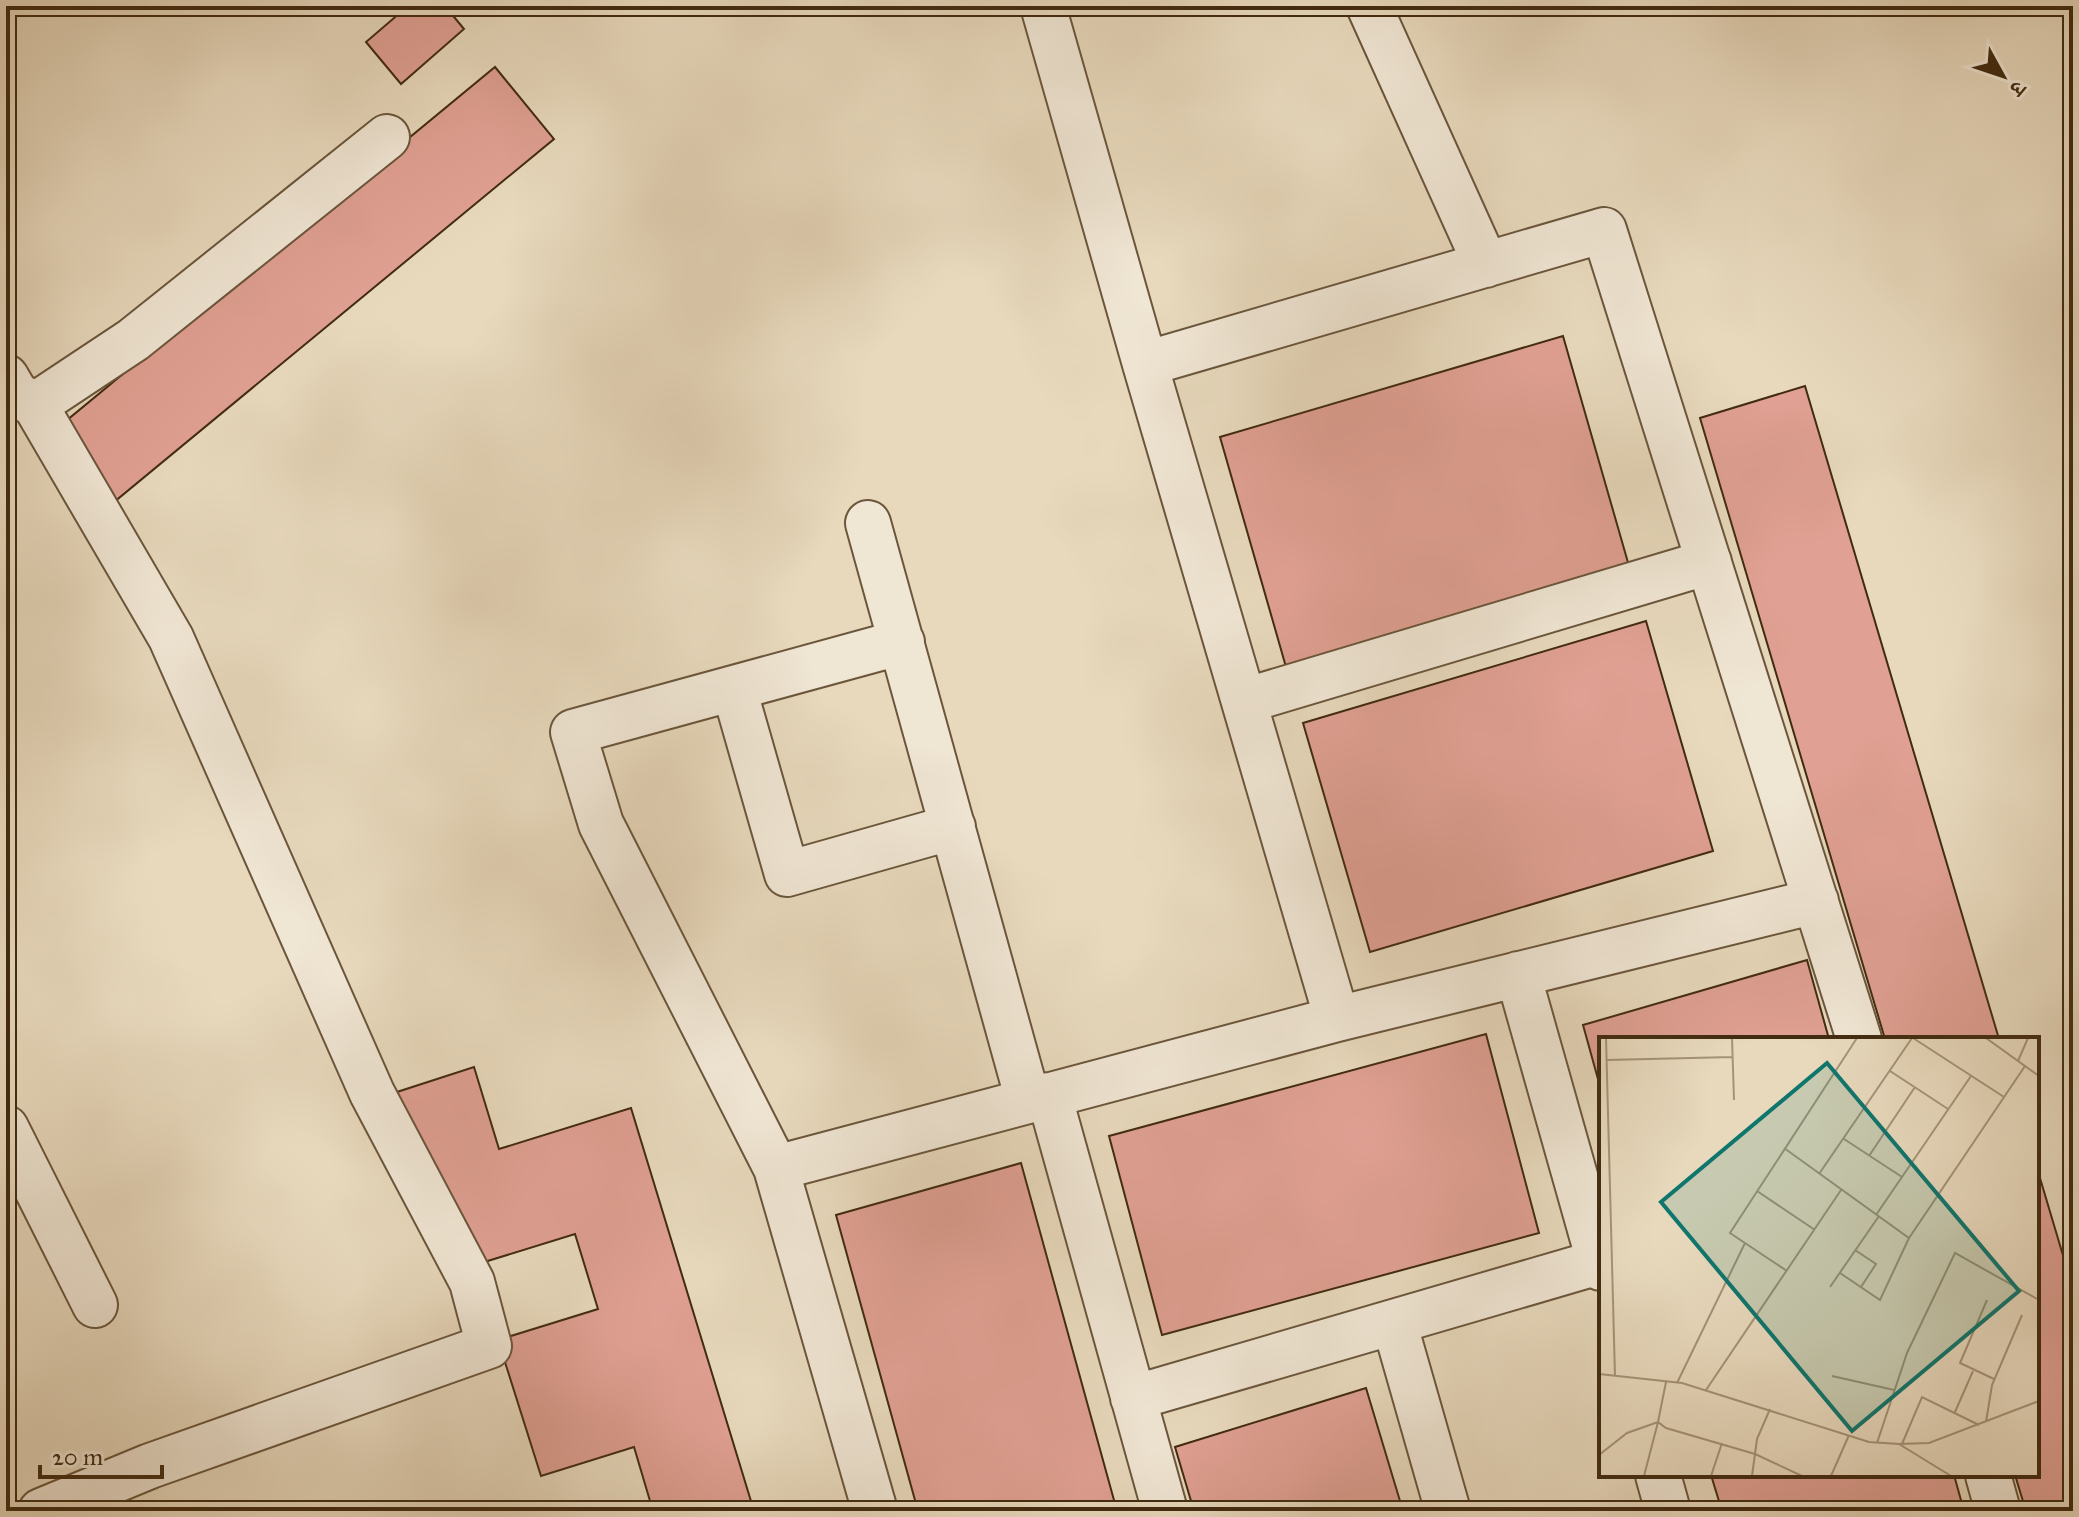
<svg xmlns="http://www.w3.org/2000/svg" width="2079" height="1517" font-family="'IM FELL Great Primer','Noto Serif Devanagari',serif">
<style>
.building{fill:#e0a093;stroke:#412b11;stroke-width:2}
.lines{fill:none;stroke-linecap:round;stroke-linejoin:round}
.minor-casing{stroke:#6b563c;stroke-width:48}
.minor{stroke:#f0e6d4;stroke-width:44}
.inset-road{fill:none;stroke:#a59378;stroke-width:2}
.view{fill:#0f766e;fill-opacity:0.15;stroke:#0f766e;stroke-width:4}
.inset-edge{fill:none;stroke:#412b11;stroke-width:4}
</style>
<rect width="100%" height="100%" fill="#e8d9bd"/>
<filter id="stains"><feTurbulence type="fractalNoise" baseFrequency=".0025" numOctaves="4"/><feColorMatrix values="0 0 0 0 .2 0 0 0 0 .09 0 0 0 0 .02 0 0 0 .5 -.17"/></filter>
<radialGradient id="worn" r=".72"><stop offset=".6" stop-color="#630" stop-opacity="0"/><stop offset="1" stop-color="#630" stop-opacity=".3"/></radialGradient>
<!-- building -->
<path class="building" d="M 408,6 L 445,6 L 464,29 L 401,84 L 366,42 Z
M 495,67 L 554,139 L 108,507 L 49,435 Z
M 1563,336 L 1629,566 L 1286,667 L 1220,437 Z
M 1805,386 L 1999,1039 L 1885,1039 L 1700,418 Z
M 1646,621 L 1713,851 L 1370,952 L 1303,723 Z
M 1807,960 L 1829,1039 L 1601,1039 L 1601,1090 L 1583,1025 Z
M 1486,1034 L 1539,1233 L 1162,1335 L 1109,1136 Z
M 474,1067 L 499,1149 L 631,1108 L 754,1511 L 653,1511 L 634,1447 L 541,1476 L 498,1340 L 598,1309 L 575,1234 L 452,1272 L 397,1092 Z
M 1021,1163 L 1117,1511 L 918,1511 L 836,1215 Z
M 2037,1168 L 2073,1289 L 2073,1511 L 2026,1511 L 2015,1475 L 2037,1475 Z
M 1366,1388 L 1403,1511 L 1194,1511 L 1175,1447 Z
M 1711,1475 L 1954,1475 L 1964,1511 L 1722,1511 Z"/>
<g class="lines">
<!-- minor casing -->
<g class="minor-casing">
<path id="minor" d="M 1043,6 L 1145,364 L 1337,1019
M 1369,6 L 1486,265
M 1145,364 L 1604,230 L 1859,1039
M 6,377 L 16,394 L 35,405 L 171,638 L 372,1093 L 472,1282 L 489,1346 L 150,1466 L 41,1511
M 35,405 L 133,340 L 387,137
M 868,523 L 1028,1100
M 734,689 L 787,874 L 953,827
M 1244,701 L 1709,562
M 1518,974 L 1601,1268
M 1049,1095 L 1165,1511
M 6,1128 L 95,1305
M 776,1168 L 601,824 L 573,732 L 902,642
M 1394,1322 L 1448,1511
M 1133,1398 L 1599,1262
M 1658,1475 L 1668,1511
M 1988,1475 L 1998,1511
M 875,1511 L 776,1168 L 1337,1019 L 1816,901"/>
</g>
<!-- minor -->
<use href="#minor" class="minor"/>
</g>
<!-- overview -->
<g transform="translate(1599 1037)">
<rect width="440" height="440" fill="#e8d9bd"/>
<path class="inset-road" d="M 7,1 L 16,339M 133,1 L 135,63M 314,1 L 405,60M 387,1 L 440,39M 8,23 L 133,20M 419,24 L 429,1M 291,34 L 349,72M 245,102 L 303,140M 185,111 L 310,201 L 426,29M 270,119 L 316,50M 220,137 L 313,1M 158,154 L 216,193M 277,178 L 372,39M 256,213 L 277,227 L 262,250M 188,234 L 131,196 L 258,1M 241,236 L 281,263 L 310,201M 231,250 L 280,179M 388,263 L 361,326 L 395,342M 0,337 L 83,346 L 270,405 L 300,407 L 330,406 L 440,364M 233,339 L 295,353M 67,345 L 59,385 L 67,391 L 156,417 L 203,439M 78,346 L 146,206M 107,353 L 242,153M 356,375 L 374,334M 387,385 L 393,348 L 423,278M 278,406 L 308,316 L 356,216 L 440,263M 300,407 L 352,439M 303,407 L 323,360 L 380,388M 0,418 L 28,396 L 59,385 L 45,439M 112,439 L 123,406M 153,439 L 158,402 L 171,372M 232,439 L 250,398"/>
<path class="view" d="M 228,26 L 420,254 L 253,394 L 62,165 Z"/>
<rect width="440" height="440" class="inset-edge"/>
</g>
<!-- margin -->
<rect width="2079" height="1517" fill="none" stroke="#e8d9bd" stroke-width="32"/>
<rect x="8" y="8" width="2063" height="1501" fill="none" stroke="#412b11" stroke-width="4"/>
<rect x="16" y="16" width="2047" height="1485" fill="none" stroke="#412b11" stroke-width="2"/>
<!-- north arrow -->
<g transform="translate(2003 76) rotate(130)" stroke="#f0e6d4" stroke-width="6" paint-order="stroke">
<path d="M0-6L14 30L0 20L-14 30Z" fill="#412b11"/>
<text y="-12" font-size="22" font-weight="bold" text-anchor="middle" fill="#412b11">उ</text>
</g>
<!-- scale -->
<path d="M40 1465v12h122v-12" fill="none" stroke="#412b11" stroke-width="4"/>
<text x="52" y="1465" font-size="24" fill="#412b11" stroke="#f0e6d4" stroke-width="6" paint-order="stroke">20 m</text>
<rect width="100%" height="100%" filter="url(#stains)"/>
<rect width="100%" height="100%" fill="url(#worn)"/>
</svg>
